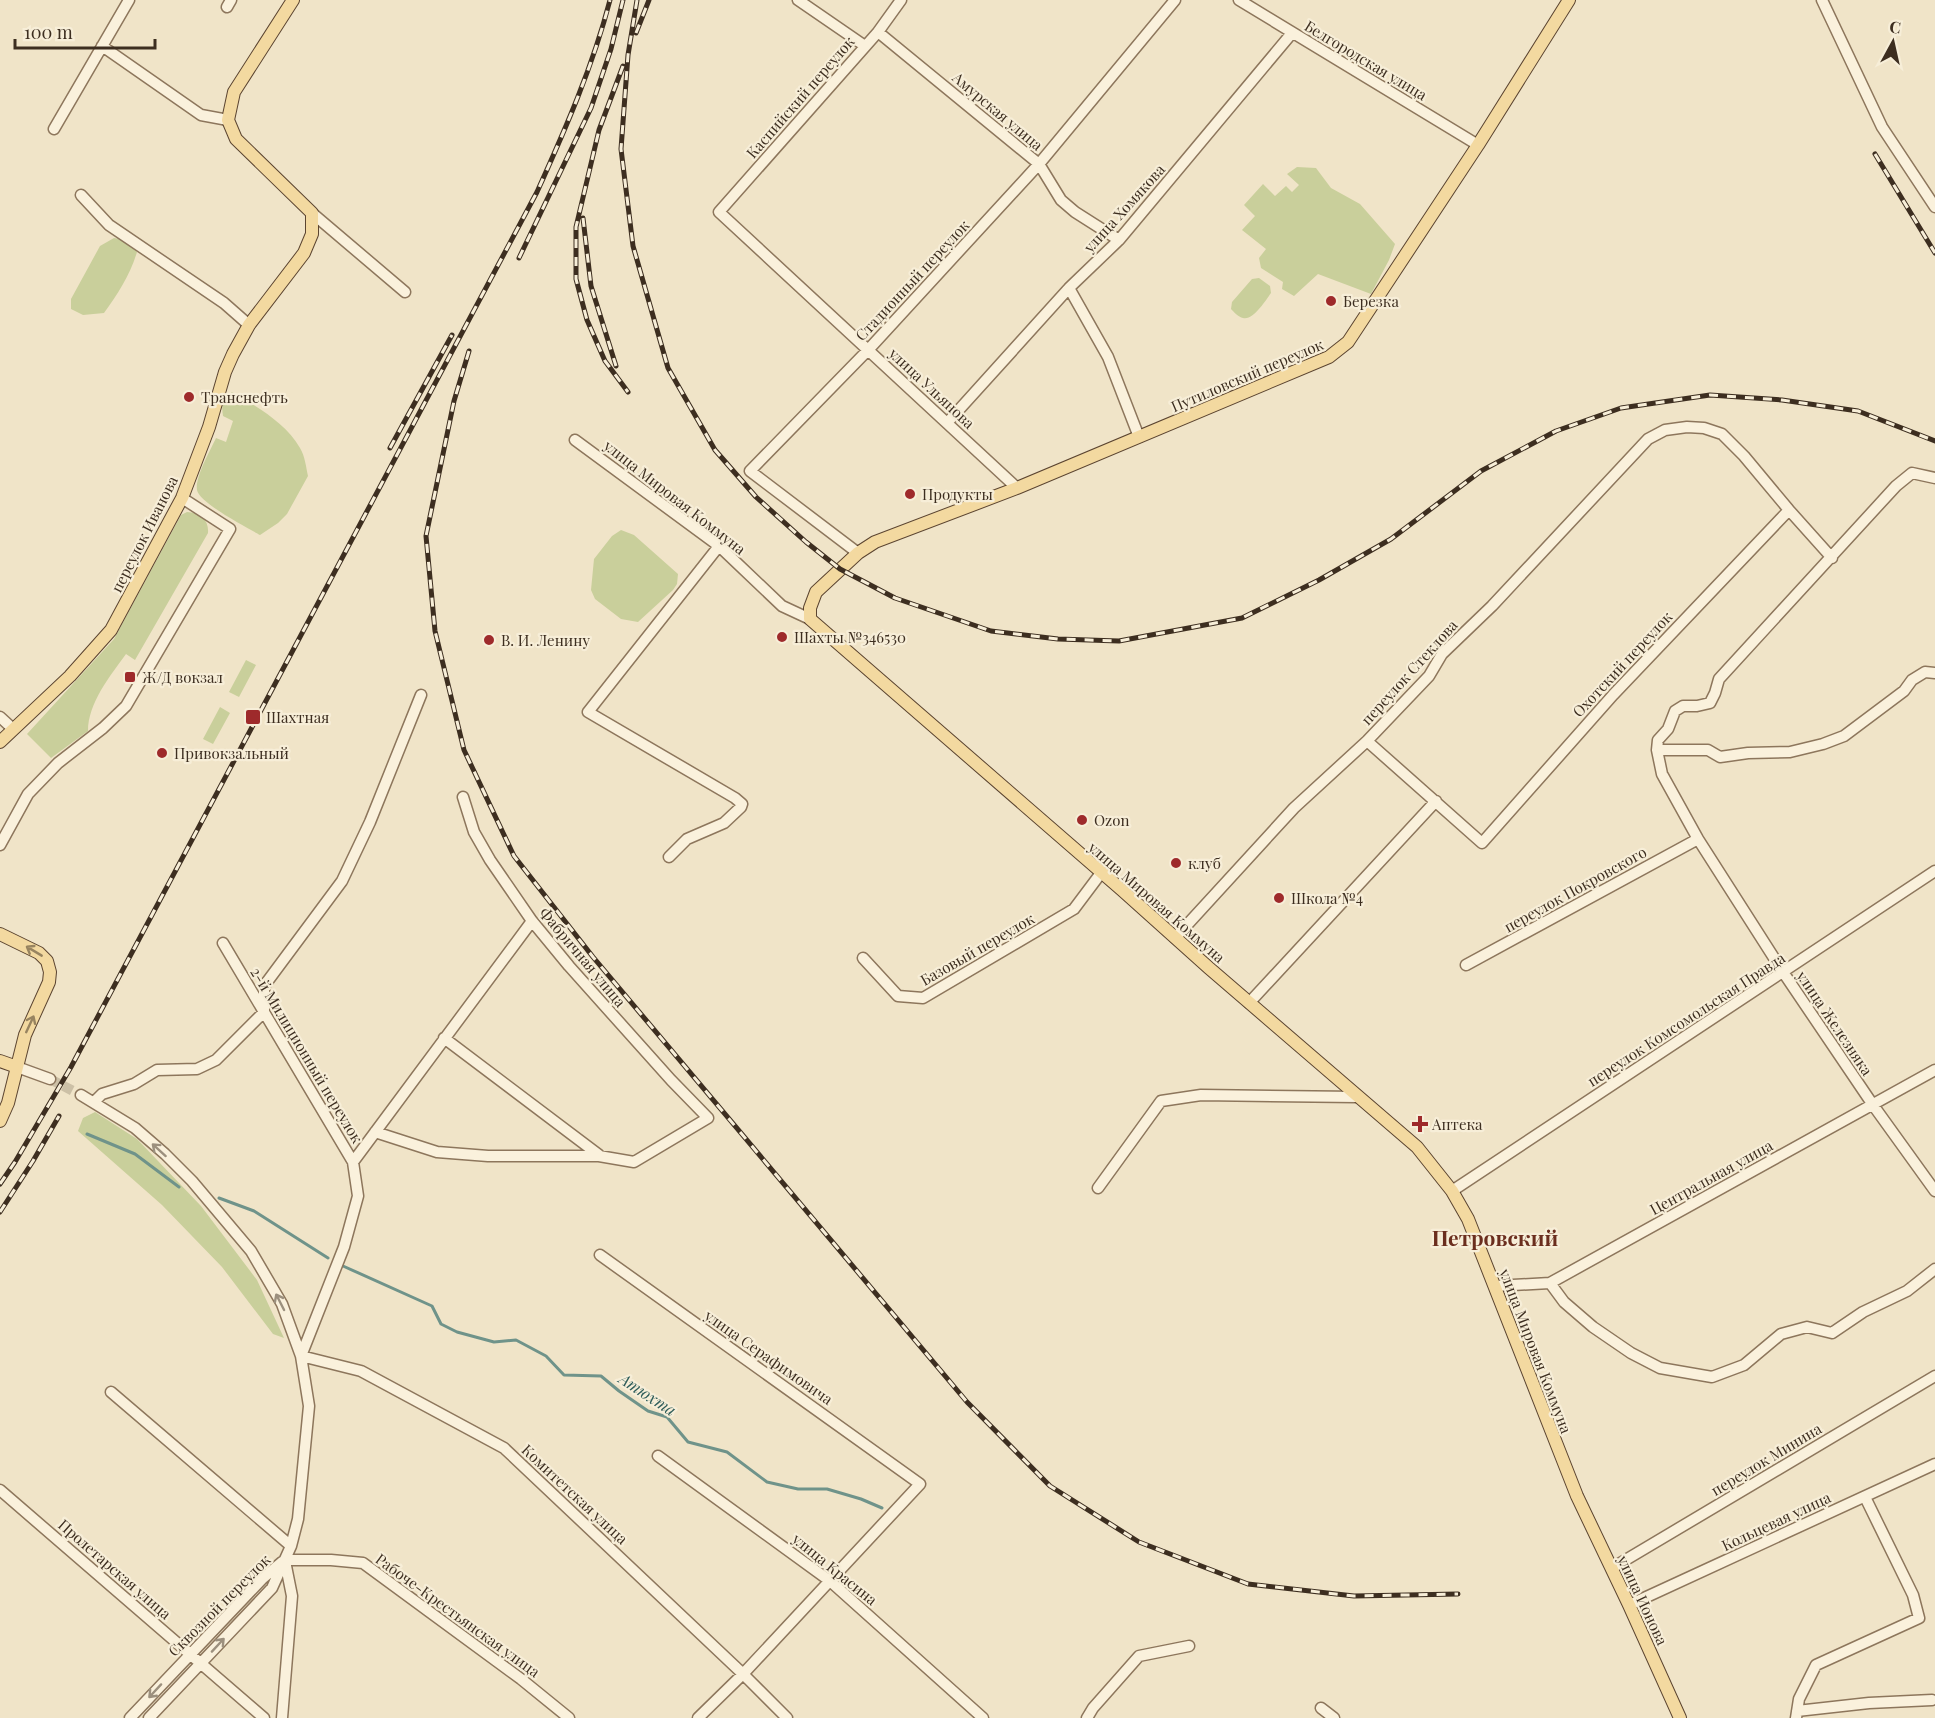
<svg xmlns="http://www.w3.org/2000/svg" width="1935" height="1718" font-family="'Playfair Display',serif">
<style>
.green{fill:#c9cf9b}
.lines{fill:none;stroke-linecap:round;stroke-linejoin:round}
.stream{stroke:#6f938a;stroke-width:3}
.minor-tunnel{stroke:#ccc0a6;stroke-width:10;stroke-dasharray:10 5;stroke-linecap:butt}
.minor-casing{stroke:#8d765c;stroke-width:13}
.major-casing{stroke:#5b4430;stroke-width:14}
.minor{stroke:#faf1dc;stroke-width:10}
.major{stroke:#f3d9a0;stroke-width:12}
.rail-casing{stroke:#3d2e20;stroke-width:5}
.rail{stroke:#f7eed8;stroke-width:3;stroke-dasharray:9;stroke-linecap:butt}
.oneway{stroke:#988460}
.oneway2{stroke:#9c907e}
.poi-dot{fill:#9e2a2b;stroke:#f7eed8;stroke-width:2}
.labels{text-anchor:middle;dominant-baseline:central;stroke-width:4.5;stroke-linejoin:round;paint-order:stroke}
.street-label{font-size:15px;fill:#3d2e20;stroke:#f7eed8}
.poi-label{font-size:15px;fill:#3d2e20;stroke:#f7eed8;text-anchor:start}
.water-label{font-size:16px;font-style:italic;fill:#2f5d5a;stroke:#f7eed8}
.district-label{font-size:21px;font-weight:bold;fill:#6b2e1e;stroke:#f7eed8}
</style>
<rect width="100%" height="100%" fill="#f0e4c8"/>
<!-- green -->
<path class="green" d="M 1297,167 L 1316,168 L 1331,188 L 1360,204 L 1395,244 L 1389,260 L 1371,294 L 1318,274 L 1294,296 L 1282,289 L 1283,282 L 1261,268 L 1259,258 L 1266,249 L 1242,230 L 1255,216 L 1244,205 L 1263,184 L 1275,196 L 1286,186 L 1292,192 L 1299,185 L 1287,174 Z
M 114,238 L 125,240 L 137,252 C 130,275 118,294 104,313 L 83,315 L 71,309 L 71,299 L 100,246 Z
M 1259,278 L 1270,286 L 1271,293 C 1266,300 1253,321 1243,318 C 1238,317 1234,312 1231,309 L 1232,302 L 1252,279 Z
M 232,392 C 257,407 285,422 300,448 C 305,456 306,467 308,476 L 287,514 L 278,523 L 260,535 C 248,528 199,503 197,490 C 195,477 210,451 216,438 L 226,442 L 233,421 L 223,416 C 221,404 223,399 232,392 Z
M 187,512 C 201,513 209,520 208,533 L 135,660 L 126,654 C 110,676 88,703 88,731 L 51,758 L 27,734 L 114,639 L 181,515 Z
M 621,530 L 634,535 L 678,574 L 677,584 L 673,590 L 638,622 L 621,619 L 595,599 L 591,590 L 594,559 L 612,536 Z
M 246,660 L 256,665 L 239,697 L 229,692 Z
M 220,707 L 230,713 L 213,744 L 203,739 Z
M 95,1112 L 137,1139 L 201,1206 L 257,1280 L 284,1338 L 273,1334 L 222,1267 L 162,1205 L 78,1131 L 83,1118 Z"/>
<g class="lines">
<!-- stream -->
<path class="stream" d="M 87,1134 L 135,1154 L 179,1187
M 219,1198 L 254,1211 L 328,1258
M 343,1266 L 432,1306 L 441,1324 L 457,1332 L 494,1342 L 516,1340 L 546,1356 L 564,1375 L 601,1376 L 619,1391 L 648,1411 L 667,1417 L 688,1442 L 727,1452 L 767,1482 L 798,1489 L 827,1489 L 861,1499 L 882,1508"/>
<!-- minor-tunnel -->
<path class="minor-tunnel" d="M 50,1079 L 81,1095"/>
<!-- minor casing -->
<g class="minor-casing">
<path id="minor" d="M 798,0 L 865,46
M 901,0 L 878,32 L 719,212 L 1017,488
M 1239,0 L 1478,145
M 1822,0 L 1882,127 L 1935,207
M 227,7 L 231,0
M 878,32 L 1039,164 L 1061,200 L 1075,212 L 1119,240
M 102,46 L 201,115 L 228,120
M 54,129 L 129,0
M 81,195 L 109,225 L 224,303 L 249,325
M 312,213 L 405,292
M 1069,288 L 1108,357 L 1139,437
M 947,423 L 1069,288 L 1119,240 L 1292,33
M 575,440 L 719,546 L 782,606 L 810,619
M 1935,478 L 1912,473 L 1896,486 L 1719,679 L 1715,693 L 1710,703 L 1697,706 L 1683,706 L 1675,711 L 1668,729 L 1658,740 L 1657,750 L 1662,774 L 1698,839 L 1783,972 L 1873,1105 L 1935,1191
M 858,553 L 750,471 L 869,349 L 1039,164 L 1175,0
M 0,717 L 13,729
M 1367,741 L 1482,843 L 1613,695 L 1789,510
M 1657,750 L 1708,750 L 1720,757 L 1748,753 L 1790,752 L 1823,744 L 1844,736 L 1904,691 L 1912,680 L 1925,672 L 1935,673
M 0,845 L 28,794 L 58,763 L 103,728 L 126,706 L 230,529 L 182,498
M 669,857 L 687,839 L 724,823 L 741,807 L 742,804 L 735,798 L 588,712 L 719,546
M 1175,938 L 1294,808 L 1367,741 L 1429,676 L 1442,654 L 1492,606 L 1648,439 L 1665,430 L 1687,427 L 1704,428 L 1722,434 L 1744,456 L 1789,510 L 1832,558
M 223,943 L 353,1162 L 358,1196 L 344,1247 L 301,1356
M 863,958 L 898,996 L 923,998 L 1074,909 L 1101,873
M 1466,965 L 1698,839
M 1249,1003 L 1436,801
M 444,1038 L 599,1155
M 17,1067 L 50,1079
M 81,1095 L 135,1128 L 165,1154 L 192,1181 L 251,1251 L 282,1304 L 301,1356 L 309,1406 L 298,1519 L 291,1546 L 272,1588 L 149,1718
M 94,1102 L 102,1094 L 134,1084 L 157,1070 L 197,1069 L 216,1060 L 264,1012 L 264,986 L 342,881 L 370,822 L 421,695
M 375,1132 L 437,1152 L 488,1156 L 599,1156 L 634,1162 L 708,1118 L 671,1080 L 569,966 L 532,921 L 490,860 L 474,832 L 463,797
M 353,1162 L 532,921
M 1098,1188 L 1161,1101 L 1201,1095 L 1357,1097
M 1452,1191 L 1935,871
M 600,1255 L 920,1484 L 743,1674 L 698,1718
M 1550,1283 L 1564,1302 L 1593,1327 L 1631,1353 L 1660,1368 L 1712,1377 L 1744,1365 L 1781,1334 L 1807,1327 L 1832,1333 L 1863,1312 L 1907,1291 L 1935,1269
M 1495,1286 L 1550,1283 L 1935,1070
M 301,1356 L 361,1371 L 504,1448 L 743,1674 L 787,1718
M 111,1392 L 291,1546
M 658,1456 L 830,1581 L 983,1718
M 0,1490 L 264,1718
M 285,1560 L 331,1560 L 363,1563 L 521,1679 L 569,1718
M 1612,1568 L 1935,1376
M 1629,1605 L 1935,1464
M 1321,1708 L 1334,1718
M 1797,1711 L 1869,1703 L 1932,1700
M 130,1718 L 262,1579 L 282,1562
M 282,1718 L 292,1596 L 285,1561
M 1087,1718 L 1093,1708 L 1139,1656 L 1189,1646
M 1796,1718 L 1799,1699 L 1816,1665 L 1919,1618 L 1913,1595 L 1865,1497"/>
</g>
<!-- major casing -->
<g class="major-casing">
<path id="major" d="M 1569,0 L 1478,145 L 1348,342 L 1329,357 L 1017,488 L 875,542 L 858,553 L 816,592 L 810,608 L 810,619 L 1122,890 L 1209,968 L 1417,1147 L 1452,1191 L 1468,1219 L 1577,1496 L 1629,1605 L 1680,1718
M 0,742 L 70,676 L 111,630 L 182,498 L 209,427 L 225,372 L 233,354 L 249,325 L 304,253 L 312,234 L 312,213 L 236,139 L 228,120 L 234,92 L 293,0
M 0,934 L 39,953 L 47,961 L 50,972 L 49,982 L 25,1035 L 8,1103 L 0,1121
M 0,1061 L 17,1067"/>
</g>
<!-- minor -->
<use href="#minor" class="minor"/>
<!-- major -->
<use href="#major" class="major"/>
<!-- rail casing -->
<g class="rail-casing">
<path id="rail" d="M 637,0 L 628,55 L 621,149 L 633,246 L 668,368 L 715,450 L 756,497 L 806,542 L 840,569 L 895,598 L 991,631 L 1058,639 L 1119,641 L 1242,618 L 1319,580 L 1391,539 L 1481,471 L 1556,431 L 1621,408 L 1710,395 L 1782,400 L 1858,411 L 1935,441
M 636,33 L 649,0
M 623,66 L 599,130 L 576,227 L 576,279 L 587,320 L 605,361 L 628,392
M 1875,154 L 1935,253
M 583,218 L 591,286 L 616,366
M 519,258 L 591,108 L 611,49 L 623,0
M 469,351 L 454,401 L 426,536 L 435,631 L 464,750 L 514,856 L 593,957 L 967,1402 L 1050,1486 L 1139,1542 L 1248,1584 L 1354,1596 L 1458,1594
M 390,448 L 452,335
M 0,1184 L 15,1162 L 71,1067 L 537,192 C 565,130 593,66 610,0
M 0,1212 L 33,1161 L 59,1116"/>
</g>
<!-- rail -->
<use href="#rail" class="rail"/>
</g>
<!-- one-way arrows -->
<defs><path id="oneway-shaft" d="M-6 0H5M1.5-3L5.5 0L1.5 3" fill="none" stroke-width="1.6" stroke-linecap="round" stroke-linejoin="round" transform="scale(1.5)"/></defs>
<g class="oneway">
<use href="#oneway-shaft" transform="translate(34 951) rotate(-149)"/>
<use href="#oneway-shaft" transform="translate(30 1024) rotate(-65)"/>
</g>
<g class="oneway2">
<use href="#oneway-shaft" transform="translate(159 1150) rotate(-138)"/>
<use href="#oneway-shaft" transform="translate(280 1302) rotate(-117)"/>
<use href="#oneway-shaft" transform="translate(218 1645) rotate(-47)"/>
<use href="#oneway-shaft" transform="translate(155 1691) rotate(133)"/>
</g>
<!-- markers -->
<g class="poi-dot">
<circle cx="1331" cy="301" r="6"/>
<circle cx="189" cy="397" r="6"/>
<circle cx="910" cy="494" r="6"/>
<circle cx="782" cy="637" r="6"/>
<circle cx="489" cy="640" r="6"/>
<rect x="124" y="671" width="12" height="12" rx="3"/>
<rect x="245" y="709" width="16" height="16" rx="3"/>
<circle cx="162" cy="753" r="6"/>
<circle cx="1082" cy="820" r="6"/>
<circle cx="1176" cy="863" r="6"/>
<circle cx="1279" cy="898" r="6"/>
<path d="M1417 1115h6v6h6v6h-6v6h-6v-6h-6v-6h6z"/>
</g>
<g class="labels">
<!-- street labels -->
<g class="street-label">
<text transform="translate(1366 60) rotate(31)">Белгородская улица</text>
<text transform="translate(800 97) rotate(-49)">Каспийский переулок</text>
<text transform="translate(998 111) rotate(40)">Амурская улица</text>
<text transform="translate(1124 208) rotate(-48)">улица Хомякова</text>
<text transform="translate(912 280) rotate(-47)">Стадионный переулок</text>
<text transform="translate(1247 375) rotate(-23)">Путиловский переулок</text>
<text transform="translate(932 388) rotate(43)">улица Ульянова</text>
<text transform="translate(675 497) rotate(38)">улица Мировая Коммуна</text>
<text transform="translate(144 534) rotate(-63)">переулок Иванова</text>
<text transform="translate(1622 664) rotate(-47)">Охотский переулок</text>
<text transform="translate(1409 672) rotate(-48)">переулок Стеклова</text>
<text transform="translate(1575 889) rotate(-29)">переулок Покровского</text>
<text transform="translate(1157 902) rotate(41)">улица Мировая Коммуна</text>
<text transform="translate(977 949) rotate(-30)">Базовый переулок</text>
<text transform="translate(583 957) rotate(50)">Фабричная улица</text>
<text transform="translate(1686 1019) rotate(-33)">переулок Комсомольская Правда</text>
<text transform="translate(1835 1023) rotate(56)">улица Железняка</text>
<text transform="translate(307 1055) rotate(59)">2-й Милиционный переулок</text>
<text transform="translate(1711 1177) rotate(-29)">Центральная улица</text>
<text transform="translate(1536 1351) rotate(69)">улица Мировая Коммуна</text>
<text transform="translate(769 1357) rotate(35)">улица Серафимовича</text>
<text transform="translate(1766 1459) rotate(-31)">переулок Минина</text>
<text transform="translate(575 1494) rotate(43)">Комитетская улица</text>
<text transform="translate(1776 1521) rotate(-25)">Кольцевая улица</text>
<text transform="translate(115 1569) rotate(41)">Пролетарская улица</text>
<text transform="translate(835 1569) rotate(39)">улица Красина</text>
<text transform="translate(1643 1600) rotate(65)">улица Ионова</text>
<text transform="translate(219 1605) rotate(-45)">Сквозной переулок</text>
<text transform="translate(458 1615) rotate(36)">Рабоче-Крестьянская улица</text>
</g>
<!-- poi labels -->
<g class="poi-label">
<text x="1343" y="301">Березка</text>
<text x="201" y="397">Транснефть</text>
<text x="922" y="494">Продукты</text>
<text x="794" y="637">Шахты №346530</text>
<text x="501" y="640">В. И. Ленину</text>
<text x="142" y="677">Ж/Д вокзал</text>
<text x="266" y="717">Шахтная</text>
<text x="174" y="753">Привокзальный</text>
<text x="1094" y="820">Ozon</text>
<text x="1188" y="863">клуб</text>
<text x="1291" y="898">Школа №4</text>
<text x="1432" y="1124">Аптека</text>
</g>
<!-- water labels -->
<g class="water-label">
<text transform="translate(648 1394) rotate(33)">Атюхта</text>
</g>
<!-- district labels -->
<g class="district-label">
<text x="1495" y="1237">Петровский</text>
</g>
</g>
<!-- north arrow -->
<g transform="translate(1893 42) rotate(8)" stroke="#f7eed8" stroke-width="4.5" paint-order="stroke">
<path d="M0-4.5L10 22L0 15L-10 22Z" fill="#3d2e20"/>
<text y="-9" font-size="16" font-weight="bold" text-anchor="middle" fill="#3d2e20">С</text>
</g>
<!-- scale -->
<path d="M15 39v9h140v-9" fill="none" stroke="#3d2e20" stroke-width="3"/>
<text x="24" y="39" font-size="18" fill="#3d2e20" stroke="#f7eed8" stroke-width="4.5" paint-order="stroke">100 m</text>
</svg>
